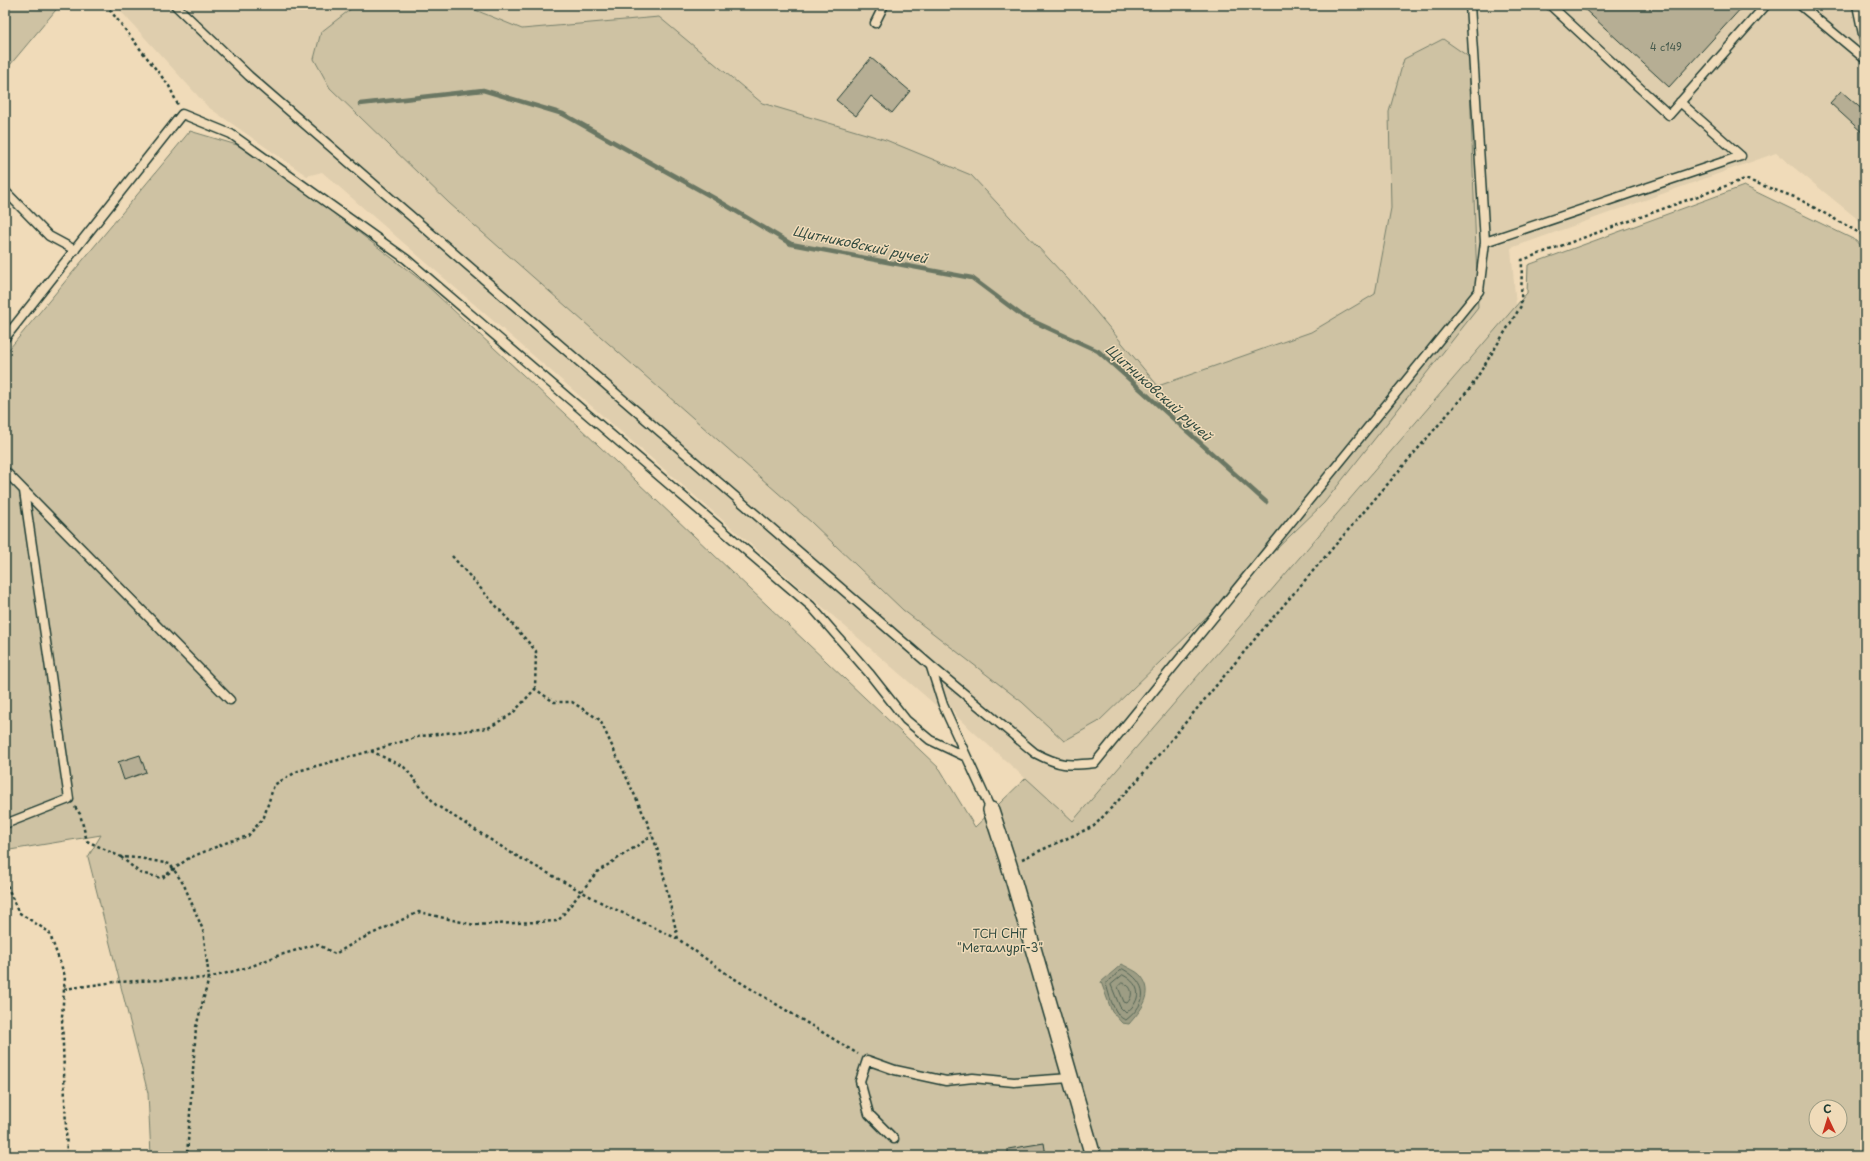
<svg xmlns="http://www.w3.org/2000/svg" width="1870" height="1161" font-family="'Playpen Sans',sans-serif">
<style>
.built{fill:#dfceae}
.green{fill:#cec2a3;stroke:#76806c;fill-rule:evenodd}
.water{fill:#9d9d84;stroke:#6b7764}
.lines{fill:none;stroke-linecap:round;stroke-linejoin:round}
.shore{stroke:#516354;stroke-width:1}
.stream{stroke:#6b7764;stroke-width:4.5}
.building{fill:#b6ae94;stroke:#1f3d34}
.service-casing{stroke:#1f3d34;stroke-width:11}
.minor-casing{stroke:#1f3d34;stroke-width:18}
.path{stroke:#1f3d34;stroke-width:2.5;stroke-dasharray:3 3;stroke-linecap:butt}
.service{stroke:#f0dbb9;stroke-width:8}
.minor{stroke:#f0dbb9;stroke-width:15}
.labels{text-anchor:middle;dominant-baseline:central;stroke-width:3;stroke-linejoin:round;paint-order:stroke}
.number-label{font-size:10px;fill:#45594c}
.park-label{font-size:12px;fill:#304a3f;stroke:#f0dbb9}
.water-label{font-size:13px;font-style:italic;fill:#324b40;stroke:#f0dbb9}
</style>
<rect width="100%" height="100%" fill="#f0dbb9"/>
<filter id="ink" filterUnits="userSpaceOnUse"><feTurbulence type="fractalNoise" baseFrequency=".025" numOctaves="2"/><feDisplacementMap in="SourceGraphic" scale="8" xChannelSelector="R" yChannelSelector="G"/><feConvolveMatrix kernelMatrix="1 2 1 2 8 2 1 2 1" color-interpolation-filters="sRGB"/></filter>
<g filter="url(#ink)">
<!-- built -->
<path class="built" d="M 115,5 L 1865,5 L 1865,225 L 1776,153 L 1511,248 L 1516,306 L 1073,821 L 958,718 L 947,702 L 939,708 L 322,172 L 307,176 L 208,107 Z"/>
<!-- green -->
<path class="green" d="M 5,5 L 60,5 L 5,71 Z
M 356,5 L 463,5 L 522,29 L 659,17 L 762,103 L 886,140 L 971,175 L 1077,289 L 1158,386 L 1311,332 L 1375,294 L 1391,208 L 1389,112 L 1404,59 L 1443,39 L 1469,57 L 1478,308 L 1324,503 L 1098,722 L 1064,741 L 1022,702 L 903,610 L 811,522 L 449,203 L 330,88 L 314,59 L 321,32 Z
M 190,131 L 237,145 L 245,149 L 280,172 L 422,281 L 579,427 L 940,769 L 975,827 L 1026,778 L 1073,821 L 1527,293 L 1528,265 L 1744,186 L 1857,241 L 1865,251 L 1865,1156 L 151,1156 L 148,1093 L 88,857 L 101,835 L 10,850 L 5,841 L 5,354 ZM 1816,1107 L 1840,1107 L 1840,1131 L 1816,1131 Z"/>
<!-- water -->
<path class="water" d="M 1122,964 C 1128,968 1137,971 1141,976 C 1156,994 1140,1011 1129,1024 L 1122,1023 L 1112,1012 L 1101,982 Z"/>
<g class="lines">
<!-- shore -->
<path class="shore" d="M 1123,969 C 1148,983 1149,1002 1126,1020 C 1114,1017 1109,994 1106,984 Z
M 1123,975 C 1142,985 1142,1000 1126,1013 L 1120,1007 L 1111,985 Z
M 1122,983 C 1133,985 1134,996 1127,1003 L 1124,1002 L 1118,987 Z"/>
<!-- stream -->
<path class="stream" d="M 360,104 L 483,90 L 563,114 L 714,198 L 791,244 L 972,278 L 1024,317 L 1098,351 L 1266,502"/>
</g>
<!-- building -->
<path class="building" d="M 1580,5 L 1744,5 L 1669,87 Z
M 871,58 L 910,91 L 892,113 L 871,96 L 856,116 L 836,100 Z
M 1841,91 L 1865,112 L 1865,135 L 1830,103 Z
M 140,755 L 146,772 L 124,780 L 118,762 Z
M 1044,1143 L 1046,1156 L 1008,1156 L 1008,1149 Z"/>
<g class="lines">
<!-- service casing -->
<g class="service-casing">
<path id="service" d="M 175,5 L 249,76 L 931,666 L 1035,753 C 1060,766 1067,766 1095,763 L 1479,291 L 1485,242 L 1470,5
M 1550,5 L 1669,115 L 1766,5
M 1800,5 L 1865,59
M 1857,5 L 1865,44
M 875,23 L 884,5
M 1680,102 L 1741,156
M 5,191 L 49,236 L 75,250
M 1485,242 L 1741,156
M 5,338 L 182,114 L 231,134 L 406,259 L 811,606 L 869,673 L 906,720 L 930,740 L 966,757
M 5,471 L 230,700
M 931,667 L 943,705 L 991,810
M 5,824 L 69,799 L 24,491
M 894,1139 L 869,1114 L 860,1081 L 867,1060 L 895,1070 L 946,1081 L 973,1078 L 1014,1082 L 1070,1078"/>
</g>
<!-- minor casing -->
<g class="minor-casing">
<path id="minor" d="M 991,810 L 1009,865 L 1093,1156"/>
</g>
<!-- path -->
<path class="path" d="M 106,5 L 169,86 L 178,105
M 452,556 L 536,651 L 535,689
M 371,751 L 421,736 L 488,728 L 512,714 L 535,689 L 554,702 L 572,702 L 600,720 L 648,824 L 658,851 L 678,939
M 75,807 L 80,814 L 87,841 L 121,857 L 139,858 L 170,864 L 184,885 L 203,930 L 209,978 L 196,1027 L 187,1156
M 121,857 L 140,873 L 162,878 L 189,858 L 228,842 L 248,836 L 264,817 L 274,785 L 298,771 L 371,751 L 404,767 L 436,805 L 513,854 L 606,905 L 678,939 L 730,976 L 858,1054
M 1022,859 L 1094,826 L 1136,782 L 1264,628 L 1471,387 L 1521,306 L 1522,260 L 1745,179 L 1797,198 L 1865,236
M 5,880 L 18,912 L 49,932 L 65,976 L 62,1017 L 67,1156
M 64,989 L 115,982 L 209,978 L 252,966 L 277,956 L 317,944 L 335,954 L 359,940 L 419,912 L 474,925 L 558,921 L 597,872 L 652,836"/>
<!-- service -->
<use href="#service" class="service"/>
<!-- minor -->
<use href="#minor" class="minor"/>
</g>
</g>
<g class="labels">
<!-- number labels -->
<g class="number-label">
<text x="1666" y="46">4 с149</text>
</g>
<!-- park labels -->
<g class="park-label">
<text x="1000" y="933">ТСН СНТ<tspan x="1000" dy="14">"Металлург-3"</tspan></text>
</g>
<!-- water labels -->
<g class="water-label">
<text transform="translate(860 244) rotate(12)">Щитниковский ручей</text>
<text transform="translate(1159 392) rotate(42)">Щитниковский ручей</text>
</g>
</g>
<!-- margin -->
<rect width="1870" height="1161" fill="none" stroke="#f0dbb9" stroke-width="20"/>
<rect x="10" y="10" width="1850" height="1141" fill="none" stroke="#1f3d34" stroke-width="1.5" filter="url(#ink)"/>
<!-- north arrow -->
<g transform="translate(1828 1119) rotate(356)"><circle r="19" fill="#f0dbb9" stroke="#9c9c84"/>
<path d="M0-3L7 15L0 10L-7 15Z" fill="#c8321e"/>
<text y="-6" font-size="11" font-weight="bold" text-anchor="middle" fill="#1f3d34">С</text>
</g>
</svg>
